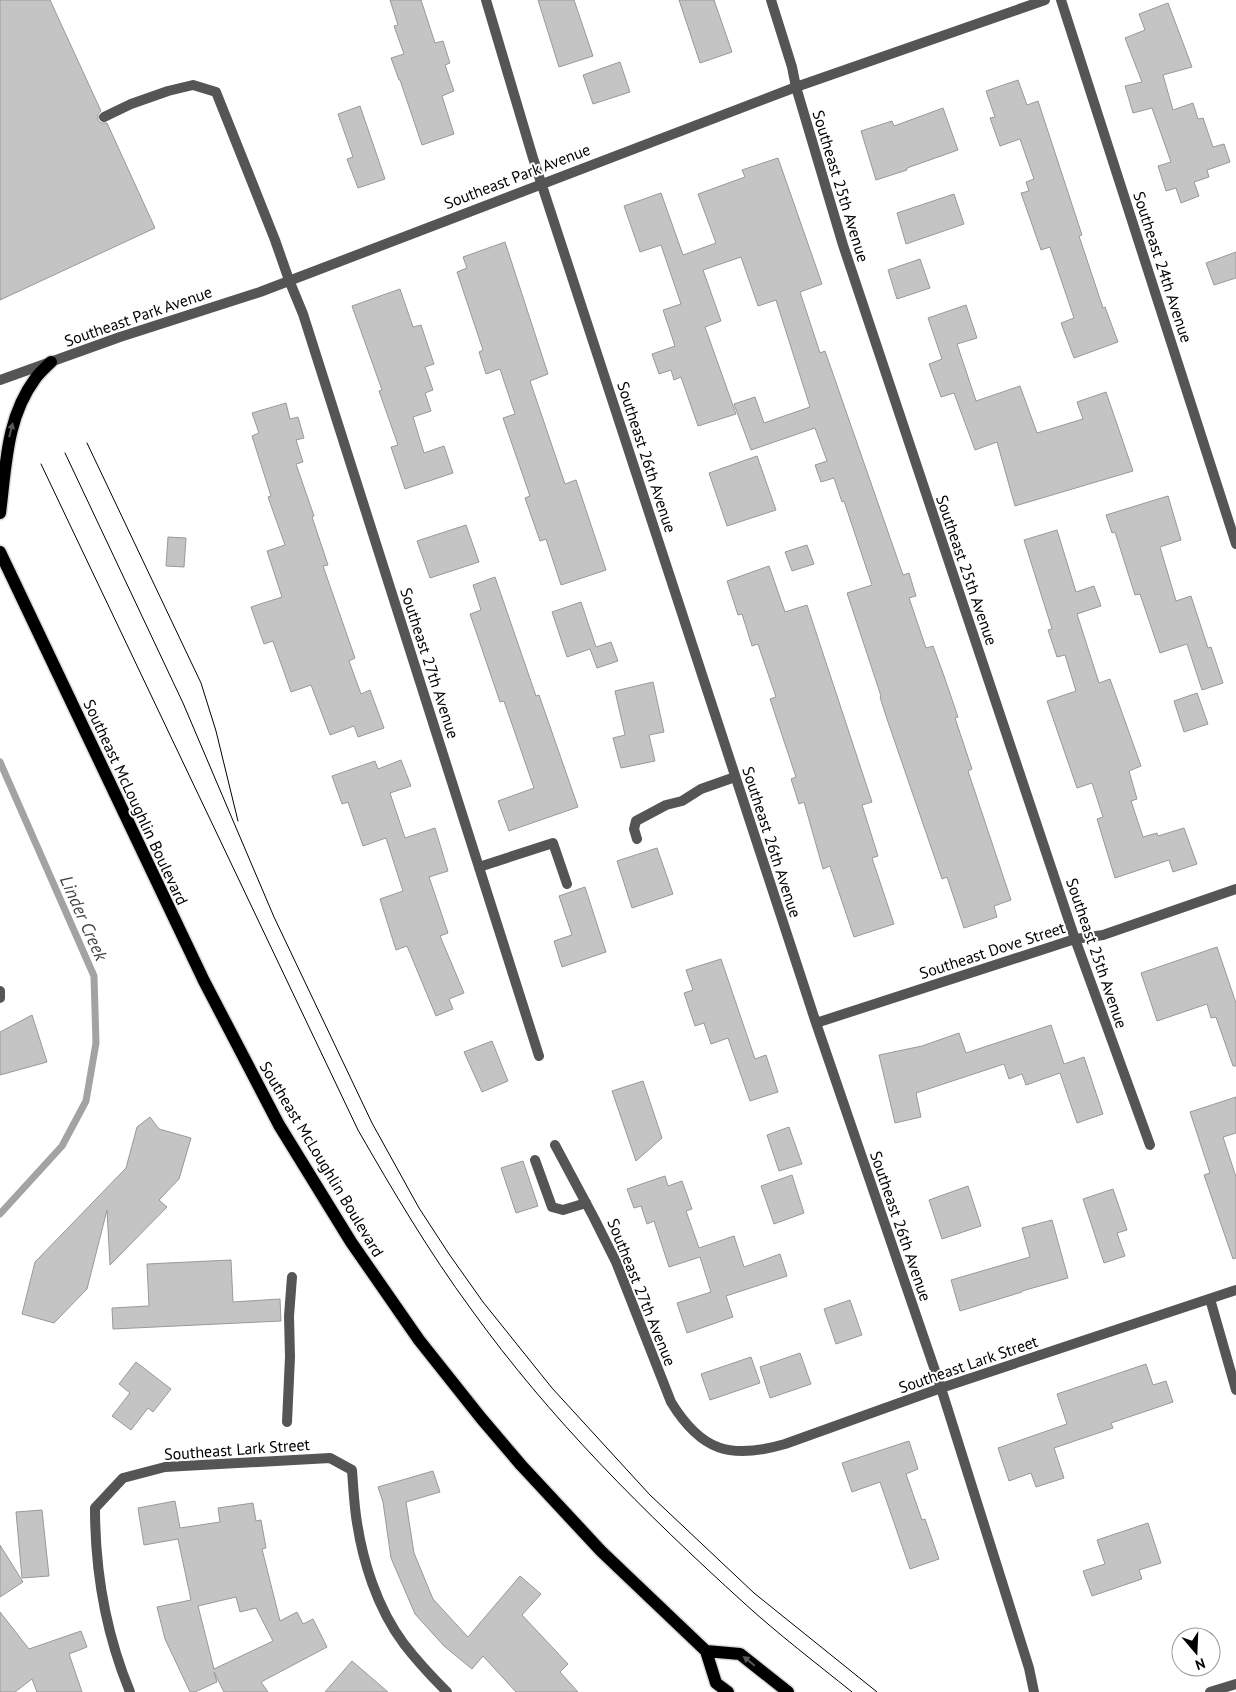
<svg xmlns="http://www.w3.org/2000/svg" width="1236" height="1692" font-family="'PT Sans',sans-serif">
<style>
.lines{fill:none;stroke-linecap:round;stroke-linejoin:round}
.stream{stroke:#a3a3a3;stroke-width:7}
.building{fill:#c4c4c4;stroke:#999;fill-rule:evenodd}
.primary-casing{stroke:#dbdbdb;stroke-width:15}
.service{stroke:#555;stroke-width:10}
.minor{stroke:#555;stroke-width:10}
.tertiary{stroke:#555;stroke-width:10}
.primary{stroke:#000;stroke-width:12}
.tram{stroke:#000;stroke-width:1}
.oneway{fill:#595959}
.labels{text-anchor:middle;dominant-baseline:central;stroke-width:4;stroke-linejoin:round;paint-order:stroke}
.street-label{font-size:16px;fill:#000;stroke:#fff}
.water-label{font-size:18px;font-style:italic;fill:#444;stroke:#fff}
</style>
<rect width="100%" height="100%" fill="#fff"/>
<g class="lines">
<!-- stream -->
<path class="stream" d="M 0,762 L 94,976 L 96,1043 L 86,1101 L 62,1146 L 0,1214"/>
</g>
<!-- building -->
<path class="building" d="M 0,0 L 50,0 L 101,111 L 98,114 L 98,120 L 101,123 L 107,123 L 155,228 L 0,300 Z
M 390,0 L 421,0 L 435,43 L 443,41 L 450,63 L 445,65 L 454,91 L 442,96 L 454,134 L 422,145 L 400,80 L 399,80 L 391,58 L 404,54 L 394,26 L 398,25 Z
M 538,0 L 574,0 L 593,56 L 559,67 Z
M 679,0 L 714,0 L 732,52 L 700,63 Z
M 1168,3 L 1192,67 L 1163,75 L 1173,110 L 1193,103 L 1198,119 L 1203,118 L 1213,147 L 1224,144 L 1230,162 L 1207,170 L 1209,177 L 1194,182 L 1199,196 L 1181,203 L 1176,188 L 1166,191 L 1158,166 L 1171,162 L 1152,108 L 1133,113 L 1125,86 L 1142,82 L 1125,38 L 1145,30 L 1139,14 Z
M 620,62 L 630,92 L 593,104 L 583,75 Z
M 1018,80 L 1027,105 L 1038,101 L 1082,235 L 1079,236 L 1103,308 L 1105,307 L 1118,342 L 1074,358 L 1061,323 L 1074,318 L 1050,247 L 1041,250 L 1021,193 L 1029,191 L 1026,182 L 1034,179 L 1020,139 L 1000,146 L 990,118 L 995,117 L 986,91 Z
M 360,106 L 385,179 L 358,188 L 347,159 L 353,157 L 338,114 Z
M 943,108 L 958,150 L 907,168 L 907,170 L 876,180 L 861,131 L 892,121 L 894,126 Z
M 778,158 L 822,284 L 800,292 L 820,353 L 825,351 L 903,575 L 909,573 L 916,596 L 909,598 L 926,648 L 933,646 L 944,676 L 958,717 L 955,718 L 972,769 L 968,771 L 1011,900 L 994,906 L 997,917 L 964,928 L 947,877 L 942,879 L 886,716 L 880,697 L 881,696 L 847,593 L 872,585 L 844,501 L 842,502 L 834,478 L 821,482 L 815,465 L 827,461 L 815,428 L 751,450 L 734,404 L 755,397 L 764,423 L 810,407 L 776,300 L 758,306 L 741,257 L 703,270 L 721,321 L 705,327 L 736,414 L 698,426 L 681,377 L 674,380 L 671,370 L 659,374 L 652,354 L 675,346 L 663,310 L 681,304 L 661,245 L 640,252 L 624,206 L 661,193 L 683,255 L 716,243 L 698,194 L 745,177 L 742,170 Z
M 954,194 L 964,224 L 906,244 L 897,213 Z
M 505,242 L 548,374 L 530,381 L 565,484 L 576,480 L 606,570 L 561,585 L 546,539 L 540,541 L 525,498 L 530,496 L 503,418 L 515,414 L 500,369 L 486,374 L 479,352 L 483,350 L 457,272 L 467,268 L 463,257 Z
M 1236,252 L 1236,278 L 1214,285 L 1206,263 Z
M 920,259 L 930,288 L 897,299 L 888,270 Z
M 400,289 L 413,327 L 421,325 L 434,364 L 425,367 L 433,390 L 425,393 L 431,411 L 413,417 L 424,453 L 444,446 L 453,473 L 405,489 L 391,447 L 398,445 L 379,391 L 382,390 L 352,306 Z
M 966,305 L 977,338 L 957,344 L 976,401 L 1020,386 L 1037,433 L 1083,419 L 1077,402 L 1106,392 L 1133,471 L 1015,506 L 997,442 L 975,450 L 954,393 L 941,397 L 929,364 L 942,359 L 928,318 Z
M 286,403 L 290,419 L 298,417 L 304,438 L 296,440 L 303,462 L 296,464 L 314,516 L 312,517 L 328,565 L 323,566 L 355,658 L 349,661 L 361,694 L 370,690 L 384,728 L 358,737 L 354,726 L 330,735 L 311,685 L 291,692 L 273,641 L 264,644 L 251,607 L 282,597 L 267,551 L 285,545 L 268,497 L 271,496 L 252,436 L 259,433 L 252,413 Z
M 757,456 L 776,510 L 727,526 L 709,473 Z
M 1168,496 L 1181,540 L 1160,547 L 1176,601 L 1191,596 L 1208,648 L 1211,647 L 1223,683 L 1202,690 L 1187,644 L 1160,653 L 1140,594 L 1135,595 L 1115,532 L 1112,533 L 1106,515 Z
M 466,525 L 479,562 L 430,578 L 417,541 Z
M 1057,530 L 1076,592 L 1094,586 L 1101,606 L 1077,614 L 1099,683 L 1110,679 L 1141,766 L 1129,771 L 1137,799 L 1131,801 L 1143,837 L 1157,833 L 1158,836 L 1184,828 L 1197,864 L 1173,872 L 1169,860 L 1115,878 L 1097,819 L 1103,817 L 1092,783 L 1077,788 L 1047,701 L 1076,691 L 1065,655 L 1057,657 L 1048,630 L 1052,629 L 1024,540 Z
M 168,537 L 186,538 L 184,567 L 166,566 Z
M 807,545 L 814,564 L 792,571 L 785,552 Z
M 769,566 L 785,612 L 807,605 L 872,802 L 862,805 L 878,856 L 872,858 L 894,924 L 854,937 L 830,866 L 823,869 L 804,802 L 799,804 L 791,779 L 796,777 L 770,699 L 776,697 L 758,644 L 752,646 L 742,614 L 738,615 L 727,581 Z
M 495,577 L 536,696 L 539,695 L 578,807 L 509,831 L 498,801 L 534,788 L 504,701 L 500,702 L 470,614 L 481,610 L 473,585 Z
M 581,602 L 596,647 L 611,642 L 618,661 L 597,668 L 590,649 L 567,657 L 552,612 Z
M 653,682 L 664,732 L 649,735 L 655,761 L 621,768 L 613,738 L 625,735 L 615,691 Z
M 1197,693 L 1208,724 L 1184,732 L 1174,701 Z
M 401,760 L 411,786 L 390,793 L 405,838 L 435,828 L 448,871 L 429,877 L 448,933 L 440,936 L 464,993 L 449,999 L 453,1009 L 436,1016 L 407,946 L 396,950 L 380,899 L 403,891 L 386,838 L 363,846 L 348,802 L 342,804 L 332,776 L 375,761 L 378,769 Z
M 657,848 L 673,894 L 632,908 L 617,861 Z
M 585,887 L 606,952 L 562,967 L 554,941 L 572,935 L 559,896 Z
M 1217,947 L 1236,1003 L 1236,1066 L 1233,1066 L 1216,1017 L 1211,1018 L 1207,1004 L 1157,1021 L 1141,973 Z
M 721,959 L 755,1059 L 766,1055 L 778,1092 L 750,1101 L 728,1038 L 711,1044 L 704,1023 L 695,1026 L 684,993 L 693,990 L 686,970 Z
M 32,1015 L 47,1062 L 0,1075 L 0,1032 Z
M 1051,1025 L 1064,1064 L 1084,1057 L 1103,1114 L 1077,1123 L 1060,1073 L 1026,1085 L 1022,1074 L 1009,1079 L 1004,1064 L 916,1093 L 921,1117 L 895,1123 L 879,1055 L 922,1046 L 959,1033 L 966,1053 Z
M 492,1041 L 508,1081 L 482,1092 L 464,1052 Z
M 643,1081 L 662,1138 L 636,1161 L 612,1091 Z
M 1236,1097 L 1236,1133 L 1223,1137 L 1236,1177 L 1236,1258 L 1233,1259 L 1204,1175 L 1210,1173 L 1190,1112 Z
M 150,1117 L 159,1129 L 191,1138 L 179,1179 L 159,1200 L 167,1207 L 110,1265 L 107,1210 L 87,1289 L 54,1323 L 22,1314 L 35,1262 L 126,1168 L 137,1127 Z
M 789,1127 L 802,1164 L 779,1171 L 767,1135 Z
M 523,1161 L 538,1206 L 516,1213 L 501,1168 Z
M 792,1175 L 804,1213 L 774,1224 L 761,1186 Z
M 665,1176 L 668,1186 L 682,1181 L 692,1209 L 686,1211 L 699,1248 L 734,1236 L 744,1267 L 780,1254 L 787,1276 L 726,1296 L 733,1317 L 687,1333 L 677,1303 L 711,1292 L 700,1257 L 669,1267 L 654,1221 L 647,1224 L 641,1206 L 634,1208 L 627,1189 Z
M 968,1186 L 981,1226 L 942,1239 L 929,1200 Z
M 1113,1189 L 1127,1230 L 1117,1233 L 1125,1256 L 1104,1263 L 1083,1199 Z
M 1052,1220 L 1068,1278 L 1022,1291 L 1022,1292 L 960,1311 L 951,1280 L 1030,1257 L 1022,1228 Z
M 231,1260 L 233,1302 L 280,1299 L 281,1321 L 113,1329 L 112,1308 L 149,1306 L 147,1264 Z
M 850,1300 L 862,1335 L 836,1344 L 824,1309 Z
M 800,1353 L 811,1384 L 770,1398 L 760,1367 Z
M 751,1357 L 760,1383 L 710,1400 L 701,1374 Z
M 136,1362 L 171,1389 L 153,1412 L 148,1408 L 131,1430 L 112,1416 L 130,1393 L 119,1384 Z
M 1146,1364 L 1153,1385 L 1166,1381 L 1173,1402 L 1111,1423 L 1113,1428 L 1054,1448 L 1064,1478 L 1036,1487 L 1031,1473 L 1009,1481 L 998,1448 L 1067,1424 L 1057,1394 Z
M 909,1441 L 918,1469 L 906,1474 L 922,1520 L 925,1519 L 939,1559 L 910,1569 L 880,1482 L 852,1492 L 842,1463 Z
M 433,1471 L 440,1492 L 406,1502 L 414,1553 L 433,1599 L 468,1637 L 520,1576 L 541,1594 L 522,1615 L 568,1664 L 560,1672 L 578,1692 L 516,1692 L 483,1656 L 472,1669 L 444,1646 L 415,1614 L 391,1558 L 383,1502 L 378,1487 Z
M 175,1501 L 180,1528 L 220,1522 L 218,1508 L 253,1503 L 256,1521 L 261,1520 L 266,1548 L 262,1549 L 280,1621 L 297,1612 L 303,1624 L 313,1619 L 327,1647 L 261,1682 L 268,1692 L 224,1692 L 214,1672 L 217,1682 L 195,1692 L 190,1692 L 165,1639 L 157,1607 L 191,1600 L 178,1539 L 144,1545 L 138,1508 ZM 236,1597 L 240,1612 L 256,1608 L 273,1641 L 214,1669 L 198,1606 Z
M 42,1510 L 49,1576 L 22,1578 L 16,1512 Z
M 1148,1523 L 1161,1563 L 1139,1570 L 1142,1579 L 1092,1596 L 1083,1571 L 1105,1564 L 1097,1540 Z
M 0,1545 L 23,1582 L 0,1597 Z
M 0,1612 L 29,1649 L 81,1631 L 87,1647 L 69,1654 L 82,1692 L 37,1692 L 32,1679 L 15,1692 L 0,1692 Z
M 352,1661 L 388,1692 L 325,1692 Z"/>
<g class="lines">
<!-- primary casing -->
<g class="primary-casing">
<path id="primary" d="M 0,513 C 6,467 6,418 35,379 C 39,373 46,367 51,362
M 0,552 L 204,981 L 279,1125 L 351,1242 L 419,1340 L 481,1418 L 521,1465 L 601,1551 L 706,1651 L 716,1683 L 728,1692
M 706,1651 L 740,1654 L 788,1692"/>
</g>
<!-- service -->
<path class="service" d="M 104,117 L 131,104 L 168,91 L 193,85 L 216,92 L 275,240 L 289,280
M 637,839 L 634,829 L 636,821 L 666,805 L 682,801 L 701,789 L 735,777
M 479,867 L 553,843 L 567,884
M 535,1160 L 552,1207 L 563,1210 L 586,1203
M 287,1422 L 290,1357 L 289,1316 L 292,1277"/>
<!-- minor -->
<path class="minor" d="M 486,0 L 533,158 L 816,1023 L 941,1388 L 1029,1668 L 1034,1692
M 771,0 L 792,67 L 796,87 L 843,245 L 1075,939 L 1150,1145
M 1061,0 L 1236,544
M 289,280 L 303,314 L 539,1056
M 0,991 L 0,998
M 816,1023 L 1075,939 L 1103,935 L 1236,889
M 555,1145 L 594,1218 L 616,1262 L 671,1402 C 701,1451 730,1460 785,1444 L 941,1388 L 1236,1290
M 1210,1299 L 1236,1390
M 130,1692 C 106,1634 95,1571 95,1508 L 123,1478 L 165,1467 L 330,1458 L 352,1470 C 353,1485 354,1501 356,1516 C 362,1560 377,1608 404,1644 C 417,1661 432,1677 447,1692
M 1210,1692 L 1236,1684"/>
<!-- tertiary -->
<path class="tertiary" d="M 0,380 L 120,337 L 260,292 L 796,87 L 1045,0"/>
<!-- primary -->
<use href="#primary" class="primary"/>
<!-- tram -->
<path class="tram" d="M 87,443 L 201,683 L 216,731 L 238,821
M 65,453 L 183,703 L 274,917 L 372,1123 L 419,1208 L 449,1254 L 483,1302 L 552,1388 L 650,1495 L 754,1593 L 877,1692
M 41,464 L 358,1130 C 393,1191 429,1252 471,1309 C 549,1418 645,1513 744,1603 C 778,1634 816,1663 852,1692"/>
</g>
<!-- one-way arrows -->
<defs><path id="oneway-solid" d="M-6-.8H1V-3.2L6.5 0L1 3.2V.8H-6Z" transform="scale(1.25)"/></defs>
<g class="oneway">
<use href="#oneway-solid" transform="translate(11 430) rotate(-76)"/>
<use href="#oneway-solid" transform="translate(749 1661) rotate(-141)"/>
</g>
<g class="labels">
<!-- street labels -->
<g class="street-label">
<text transform="translate(517 176) rotate(-21)">Southeast Park Avenue</text>
<text transform="translate(841 186) rotate(73)">Southeast 25th Avenue</text>
<text transform="translate(1163 267) rotate(72)">Southeast 24th Avenue</text>
<text transform="translate(138 316) rotate(-19)">Southeast Park Avenue</text>
<text transform="translate(647 457) rotate(72)">Southeast 26th Avenue</text>
<text transform="translate(967 570) rotate(71)">Southeast 25th Avenue</text>
<text transform="translate(430 663) rotate(72)">Southeast 27th Avenue</text>
<text transform="translate(136 802) rotate(65)">Southeast McLoughlin Boulevard</text>
<text transform="translate(772 842) rotate(72)">Southeast 26th Avenue</text>
<text transform="translate(992 950) rotate(-18)">Southeast Dove Street</text>
<text transform="translate(1097 953) rotate(71)">Southeast 25th Avenue</text>
<text transform="translate(322 1159) rotate(59)">Southeast McLoughlin Boulevard</text>
<text transform="translate(901 1226) rotate(71)">Southeast 26th Avenue</text>
<text transform="translate(642 1292) rotate(68)">Southeast 27th Avenue</text>
<text transform="translate(968 1364) rotate(-19)">Southeast Lark Street</text>
<text transform="translate(237 1449) rotate(-4)">Southeast Lark Street</text>
</g>
<!-- water labels -->
<g class="water-label">
<text transform="translate(84 918) rotate(66)">Linder Creek</text>
</g>
</g>
<!-- north arrow -->
<g transform="translate(1196 1652) rotate(161)"><circle r="24" fill="#ffffff" stroke="#999999"/>
<path d="M0-4L9 19L0 12L-9 19Z" fill="#000000"/>
<text y="-8" font-size="14" font-weight="bold" text-anchor="middle" fill="#000000">N</text>
</g>
</svg>
